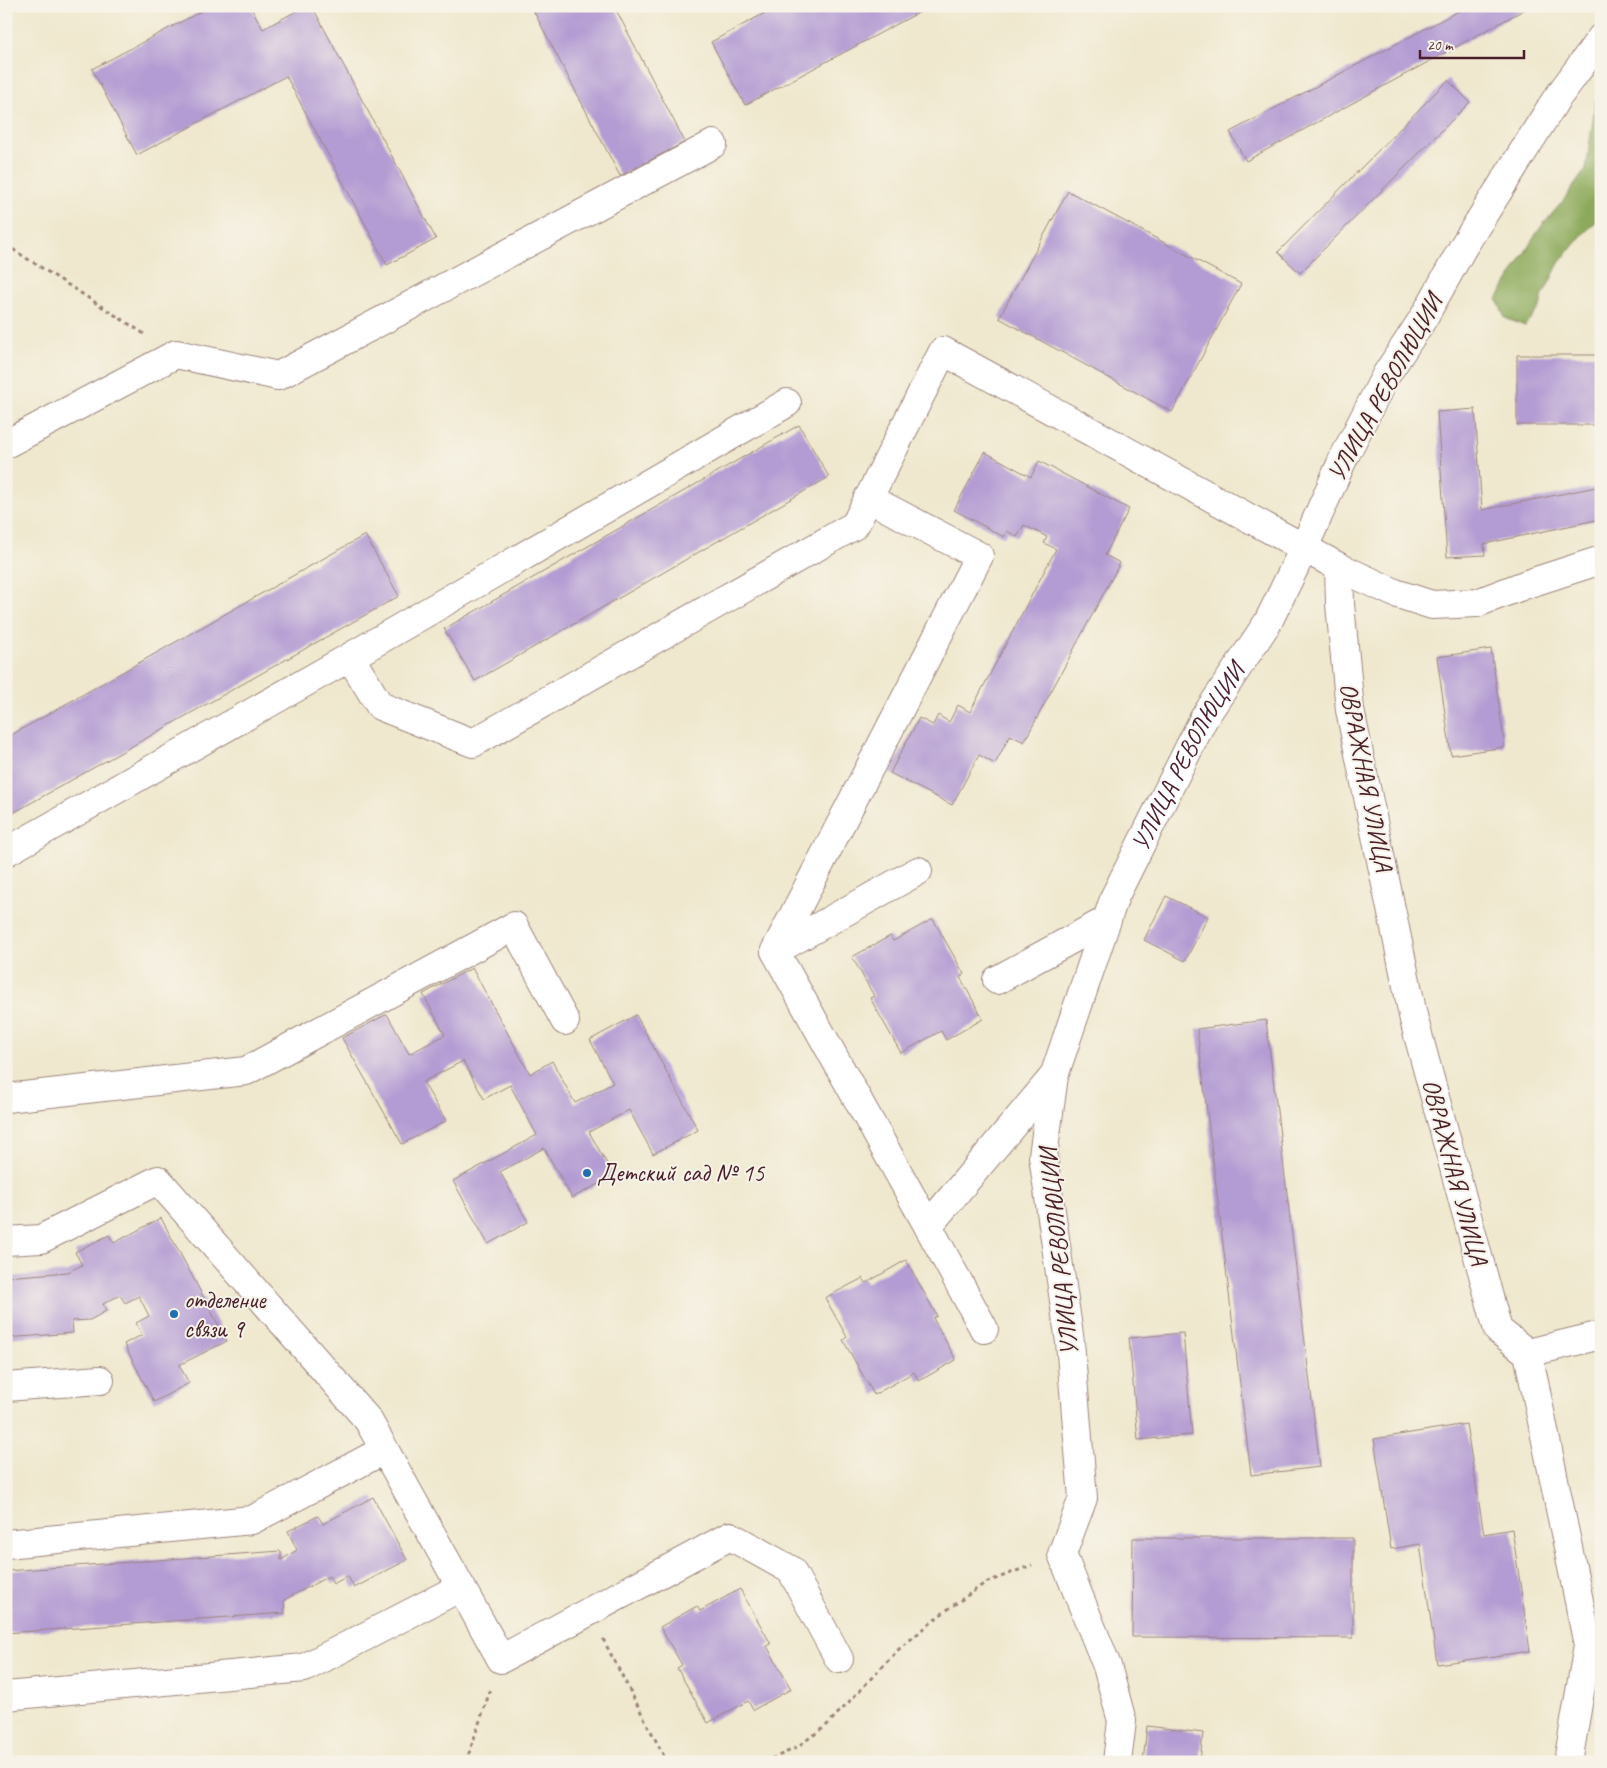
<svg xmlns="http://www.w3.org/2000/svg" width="1607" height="1768" font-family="Caveat,sans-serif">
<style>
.forest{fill:#8daa5c;stroke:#6c6444}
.building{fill:#b39bd3}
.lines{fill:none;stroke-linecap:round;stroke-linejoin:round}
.minor-casing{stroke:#9c847c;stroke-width:30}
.path{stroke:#9c847c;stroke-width:3;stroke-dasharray:4 4;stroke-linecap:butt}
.minor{stroke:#fff;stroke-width:28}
.poi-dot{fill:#1f6fb2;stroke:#f7f3e8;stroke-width:2}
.labels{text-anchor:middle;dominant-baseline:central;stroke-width:4;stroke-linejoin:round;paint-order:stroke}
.street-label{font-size:25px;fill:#4a1f2b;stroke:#f7f3e8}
.poi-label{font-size:25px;fill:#4a1f2b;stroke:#f7f3e8;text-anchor:start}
</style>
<rect width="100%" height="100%" fill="#f7f3e8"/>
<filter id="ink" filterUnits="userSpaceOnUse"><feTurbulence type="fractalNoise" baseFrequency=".02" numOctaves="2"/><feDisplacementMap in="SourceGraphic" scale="10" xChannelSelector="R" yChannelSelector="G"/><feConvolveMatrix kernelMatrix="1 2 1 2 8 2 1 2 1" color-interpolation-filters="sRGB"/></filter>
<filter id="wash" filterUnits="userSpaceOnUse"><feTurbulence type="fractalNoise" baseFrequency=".0096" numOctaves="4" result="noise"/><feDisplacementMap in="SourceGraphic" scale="20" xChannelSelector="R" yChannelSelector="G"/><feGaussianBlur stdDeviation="1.12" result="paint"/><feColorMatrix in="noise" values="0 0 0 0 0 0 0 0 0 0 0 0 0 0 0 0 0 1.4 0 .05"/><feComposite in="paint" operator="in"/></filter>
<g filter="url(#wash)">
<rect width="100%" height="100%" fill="#efe8ce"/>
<!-- forest -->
<path class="forest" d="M 1601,92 L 1601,217 L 1582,235 L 1559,263 L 1543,295 L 1540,307 L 1525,326 L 1505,318 L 1497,299 L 1539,229 L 1563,201 L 1586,169 L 1595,104 Z"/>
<g id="blocks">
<!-- building -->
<path class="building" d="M 211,6 L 250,6 L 263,29 L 306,6 L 312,6 L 436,239 L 387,265 L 286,76 L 137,155 L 92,69 Z
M 531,6 L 614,6 L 685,142 L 620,176 Z
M 778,6 L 931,6 L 745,105 L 711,42 Z
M 1468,6 L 1531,6 L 1246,161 L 1230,132 Z
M 1448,80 L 1470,102 L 1300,273 L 1278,252 Z
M 1068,191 L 1241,284 L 1172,412 L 999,318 Z
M 1517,355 L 1601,355 L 1601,425 L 1517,425 Z
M 1475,409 L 1482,510 L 1601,486 L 1601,519 L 1484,544 L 1485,555 L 1447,557 L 1437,412 Z
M 799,425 L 829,477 L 475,681 L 444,629 Z
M 985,452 L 1031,477 L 1039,461 L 1129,509 L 1105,555 L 1120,563 L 1024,742 L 1010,735 L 995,764 L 979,755 L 952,805 L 890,773 L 919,718 L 933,725 L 938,715 L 949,722 L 958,705 L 970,712 L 1056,549 L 1044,543 L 1047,537 L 1024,525 L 1017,537 L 1007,531 L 1004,537 L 954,510 Z
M 365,535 L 399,596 L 6,817 L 6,738 Z
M 1491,649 L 1505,747 L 1451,755 L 1437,657 Z
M 1166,896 L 1208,917 L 1185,961 L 1144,940 Z
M 933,919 L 964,974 L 960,977 L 983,1019 L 946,1040 L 941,1031 L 901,1053 L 870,998 L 874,996 L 852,957 L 890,936 L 893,941 Z
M 472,968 L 530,1074 L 552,1061 L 575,1103 L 613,1083 L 590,1040 L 636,1015 L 698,1130 L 653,1154 L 629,1110 L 589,1132 L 614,1176 L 572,1198 L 544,1148 L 500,1172 L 528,1222 L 488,1244 L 453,1181 L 537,1135 L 510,1085 L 484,1099 L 463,1061 L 423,1082 L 446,1121 L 402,1144 L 342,1038 L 387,1014 L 409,1054 L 445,1035 L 423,994 Z
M 1266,1020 L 1320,1467 L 1251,1475 L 1197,1029 Z
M 161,1218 L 227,1341 L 179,1365 L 189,1383 L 154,1402 L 124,1344 L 142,1335 L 136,1323 L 149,1316 L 139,1296 L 125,1303 L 120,1295 L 103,1304 L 106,1311 L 90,1320 L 72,1321 L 73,1333 L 6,1338 L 6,1277 L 68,1272 L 82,1265 L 75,1252 L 109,1235 L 114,1243 Z
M 906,1260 L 937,1316 L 933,1318 L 956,1360 L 919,1381 L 914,1372 L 874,1395 L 843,1340 L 847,1337 L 825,1298 L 863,1278 L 866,1283 Z
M 1183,1333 L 1192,1435 L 1138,1440 L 1129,1338 Z
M 1466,1424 L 1484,1534 L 1512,1529 L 1530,1651 L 1437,1664 L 1420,1544 L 1391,1549 L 1374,1439 Z
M 373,1497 L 407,1560 L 354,1588 L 348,1576 L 333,1584 L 329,1576 L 284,1600 L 285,1613 L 6,1633 L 6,1571 L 281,1551 L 281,1560 L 297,1550 L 288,1531 L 318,1516 L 323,1524 Z
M 1133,1538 L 1353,1538 L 1353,1638 L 1132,1637 Z
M 740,1589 L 771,1644 L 767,1646 L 791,1689 L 753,1710 L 748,1701 L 708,1723 L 677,1668 L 682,1665 L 660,1627 L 697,1606 L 700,1611 Z
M 1147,1726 L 1203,1733 L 1200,1762 L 1143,1762 Z"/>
</g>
</g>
<g filter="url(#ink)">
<use href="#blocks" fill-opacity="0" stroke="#9c847c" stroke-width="1"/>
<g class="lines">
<!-- minor casing -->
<g class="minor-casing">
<g id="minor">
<path d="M 6,444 L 176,354 L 278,376 L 713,144"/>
<path d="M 868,498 L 979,556 L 775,951 L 928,1226"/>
<path d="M 1339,567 L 1340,604 L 1350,710 L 1414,1020 L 1498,1330 L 1528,1353 L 1588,1645 L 1568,1762"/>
<path d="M 350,657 L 380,706 L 473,743 L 855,525 L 943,351 L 1304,548 L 1339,567 L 1395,593 L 1432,605 L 1477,603 L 1527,584 L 1601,560"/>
<path d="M 6,852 L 350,657 L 787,403"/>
<path d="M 775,951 L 918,871"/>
<path d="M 997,980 L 1107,920"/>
<path d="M 6,1098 L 246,1071 L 514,926 L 565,1021"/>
<path d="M 6,1241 L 41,1239 L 158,1180 L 368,1420 L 501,1659 L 730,1536 L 791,1570 L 839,1659"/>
<path d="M 984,1329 L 928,1226 L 1054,1076"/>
<path d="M 1528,1353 L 1601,1335"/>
<path d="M 6,1387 L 100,1380"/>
<path d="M 6,1544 L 252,1520 L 384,1450"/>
<path d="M 6,1696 L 304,1668 L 461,1587"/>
<path id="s1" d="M 1117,1762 L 1122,1721 L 1107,1666 L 1062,1554 L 1083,1498 L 1070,1342 L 1043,1156 L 1054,1076 L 1115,896 L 1204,718 L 1268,622 L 1304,548 L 1343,459 L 1386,375 L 1424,317 L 1463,247 L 1555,101 L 1601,38"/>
</g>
</g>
<!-- path -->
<path class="path" d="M 6,245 L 146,335
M 603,1639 L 667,1762
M 466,1762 L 491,1688
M 764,1762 L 794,1749 L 825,1727 L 899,1649 L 944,1612 L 985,1583 L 1032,1565"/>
<!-- minor -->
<use href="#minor" class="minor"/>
</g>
</g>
<!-- markers -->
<g class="poi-dot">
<circle cx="587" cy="1173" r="5"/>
<circle cx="174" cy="1314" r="5"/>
</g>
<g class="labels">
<!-- street labels -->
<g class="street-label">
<text transform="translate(1385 388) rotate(-61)">УЛИЦА РЕВОЛЮЦИИ</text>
<text stroke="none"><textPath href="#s1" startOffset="1051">УЛИЦА РЕВОЛЮЦИИ</textPath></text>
<text transform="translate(1366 777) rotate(79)">ОВРАЖНАЯ УЛИЦА</text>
<text transform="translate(1455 1172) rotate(75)">ОВРАЖНАЯ УЛИЦА</text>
<text transform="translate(1059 1252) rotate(-96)">УЛИЦА РЕВОЛЮЦИИ</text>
</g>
<!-- poi labels -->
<g class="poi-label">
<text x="597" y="1173">Детский сад № 15</text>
<text x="184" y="1300">отделение<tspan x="184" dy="29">связи 9</tspan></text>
</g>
</g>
<!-- margin -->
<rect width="1607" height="1768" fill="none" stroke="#f7f3e8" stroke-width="25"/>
<!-- scale -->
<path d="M1420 50v8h104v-8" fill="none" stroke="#4a1f2b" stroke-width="2.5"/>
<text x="1427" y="50" font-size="15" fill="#4a1f2b" stroke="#f7f3e8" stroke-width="4" paint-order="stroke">20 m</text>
</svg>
